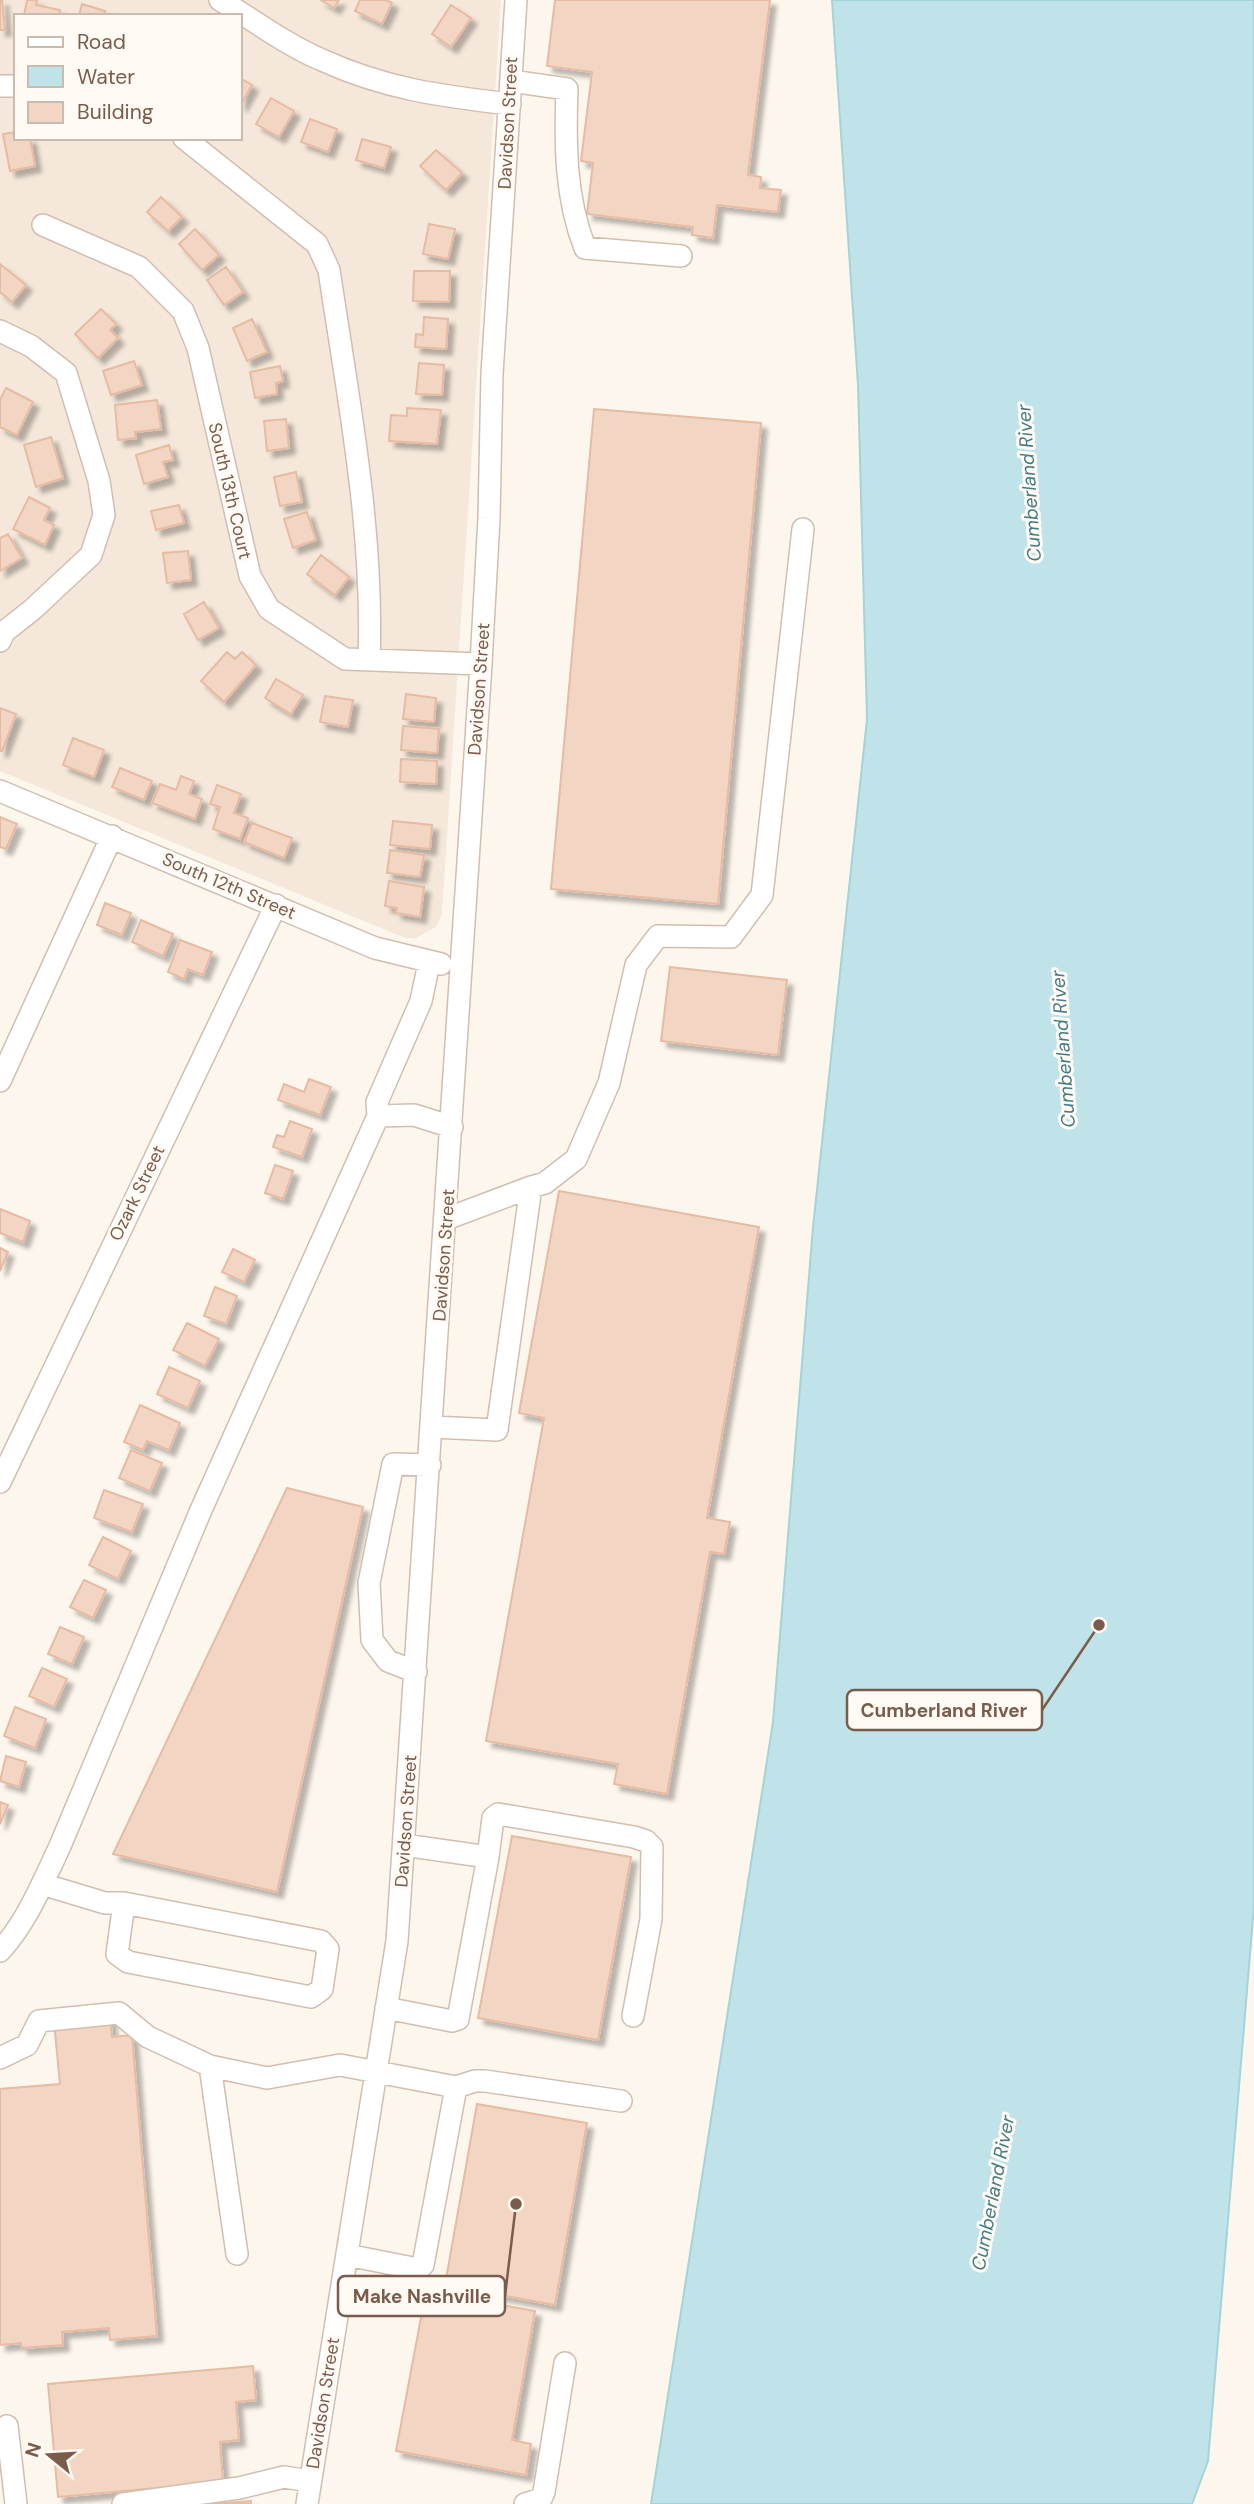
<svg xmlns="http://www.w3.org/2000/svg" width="1254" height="2504" font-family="'DM Sans',sans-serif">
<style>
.residential{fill:#f5e8da;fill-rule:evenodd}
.water{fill:#bfe3e8;stroke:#a5d3da;stroke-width:2}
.building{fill:#f3d5c3;stroke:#e6bba3;stroke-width:2;filter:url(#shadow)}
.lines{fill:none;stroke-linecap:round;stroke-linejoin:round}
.minor-casing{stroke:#d1beb0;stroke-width:24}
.minor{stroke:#fff;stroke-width:21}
.labels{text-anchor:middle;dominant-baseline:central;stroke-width:6;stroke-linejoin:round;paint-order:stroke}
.street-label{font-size:18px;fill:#7a5c4d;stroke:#fffaf3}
.water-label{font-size:19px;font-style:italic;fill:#437c86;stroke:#fffaf3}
.leader{fill:none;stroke:#7a5c4d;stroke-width:2.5}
.callout-dot{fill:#7a5c4d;stroke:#fffaf3;stroke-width:2.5}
.callout{fill:#fffaf3;stroke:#7a5c4d;stroke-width:2.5}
.callout-label{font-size:19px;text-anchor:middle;font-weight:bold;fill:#7a5c4d}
</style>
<defs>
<filter id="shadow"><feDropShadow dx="6" dy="6" stdDeviation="2" flood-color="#0004"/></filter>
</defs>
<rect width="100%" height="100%" fill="#fdf6ec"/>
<!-- residential -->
<path class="residential" d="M 0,0 L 501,0 L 442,914 L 436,927 L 416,938 L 405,938 L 0,771 ZM 16,16 L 240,16 L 240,138 L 16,138 Z"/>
<!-- water -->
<path class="water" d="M 832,0 L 1254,0 L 1254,1906 L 1208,2461 L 1192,2504 L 651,2504 L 773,1722 L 813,1227 L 867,719 L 858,385 Z"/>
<!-- building -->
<path class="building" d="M 0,0 L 2,0 L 5,30 L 0,30 Z
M 27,0 L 37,0 L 36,5 L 60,10 L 59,16 L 24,16 Z
M 321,0 L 339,0 L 334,8 Z
M 360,0 L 386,0 L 392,3 L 382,24 L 355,11 Z
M 555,0 L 770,0 L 748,175 L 761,177 L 760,188 L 781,190 L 778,212 L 717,205 L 713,238 L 692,235 L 693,227 L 587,214 L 593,163 L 581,161 L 592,72 L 547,66 Z
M 82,4 L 105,11 L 104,16 L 79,16 Z
M 451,5 L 471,18 L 451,47 L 432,34 Z
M 240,78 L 252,85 L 241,105 L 240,104 Z
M 271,98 L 294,111 L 279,137 L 256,124 Z
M 310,119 L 337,129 L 328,152 L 301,142 Z
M 16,132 L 16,138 L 30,138 L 35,166 L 10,171 L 3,134 Z
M 362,139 L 391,147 L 384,168 L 356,160 Z
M 436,150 L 462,173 L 446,190 L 420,166 Z
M 161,197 L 182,217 L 168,231 L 147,212 Z
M 429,224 L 455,229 L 448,259 L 423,254 Z
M 195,229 L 219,255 L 202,270 L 179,244 Z
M 0,264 L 26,285 L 12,302 L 0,292 Z
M 226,267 L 243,292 L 224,305 L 207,280 Z
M 414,271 L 450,271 L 449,302 L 413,301 Z
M 101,309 L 116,324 L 110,330 L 118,338 L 98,358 L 75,334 Z
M 424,317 L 448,319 L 446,349 L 415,347 L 416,334 L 423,335 Z
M 252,319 L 267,352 L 247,361 L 233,328 Z
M 134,361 L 142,385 L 111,395 L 103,371 Z
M 419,363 L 444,365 L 442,395 L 416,394 Z
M 280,366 L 283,381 L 276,383 L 277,394 L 255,398 L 250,372 Z
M 6,388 L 33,402 L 17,435 L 0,427 L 0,400 Z
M 157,400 L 161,429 L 135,432 L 136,438 L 118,440 L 115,405 Z
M 407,408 L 441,410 L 437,444 L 389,441 L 391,415 L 407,416 Z
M 594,409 L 761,423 L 718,904 L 551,889 Z
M 286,419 L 289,448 L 267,451 L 264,421 Z
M 51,437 L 63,478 L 36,487 L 24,445 Z
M 169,445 L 173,460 L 163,462 L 168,477 L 144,484 L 136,455 Z
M 296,472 L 302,502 L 280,506 L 274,477 Z
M 29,497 L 50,508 L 44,520 L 54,525 L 45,545 L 13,529 Z
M 179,505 L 184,523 L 156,530 L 151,511 Z
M 307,512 L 316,540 L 293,548 L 284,519 Z
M 8,534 L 22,558 L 0,571 L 0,538 Z
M 188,551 L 191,580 L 167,583 L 163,553 Z
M 321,555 L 349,577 L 335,595 L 307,574 Z
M 204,602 L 219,628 L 198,640 L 184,614 Z
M 227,652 L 235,659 L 242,652 L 256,665 L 224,702 L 201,681 Z
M 276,679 L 303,695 L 291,714 L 265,698 Z
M 406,694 L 436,698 L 434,722 L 403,719 Z
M 325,696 L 353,700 L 348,727 L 320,722 Z
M 0,708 L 16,714 L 2,751 L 0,751 Z
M 403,726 L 439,729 L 437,753 L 401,750 Z
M 73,738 L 104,750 L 94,777 L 63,765 Z
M 401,759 L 437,761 L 436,784 L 400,782 Z
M 120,768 L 152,781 L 144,800 L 112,787 Z
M 181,776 L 194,781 L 189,794 L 202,799 L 195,819 L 152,803 L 160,784 L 176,790 Z
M 217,785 L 241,794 L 234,813 L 248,818 L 240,839 L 213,829 L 220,807 L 210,804 Z
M 0,817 L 17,824 L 6,849 L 0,847 Z
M 393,821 L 432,825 L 430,849 L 390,845 Z
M 252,823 L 292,838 L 284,858 L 244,842 Z
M 390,850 L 424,855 L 420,877 L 387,873 Z
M 389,881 L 424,887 L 420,917 L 396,913 L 397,908 L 385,906 Z
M 105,903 L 131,913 L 122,935 L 97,925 Z
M 141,920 L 173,934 L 163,956 L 132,942 Z
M 180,940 L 212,952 L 203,975 L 188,969 L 184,979 L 168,972 Z
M 670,967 L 787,980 L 778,1055 L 661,1041 Z
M 309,1079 L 331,1087 L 320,1115 L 278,1100 L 284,1084 L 304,1092 Z
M 290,1121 L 312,1129 L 302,1157 L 273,1147 L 277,1135 L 284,1137 Z
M 275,1165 L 293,1171 L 283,1199 L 265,1193 Z
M 559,1191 L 759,1227 L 707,1518 L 730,1522 L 724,1554 L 710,1552 L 667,1794 L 614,1784 L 618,1764 L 486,1741 L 544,1418 L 519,1413 Z
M 0,1209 L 30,1221 L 23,1242 L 0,1233 Z
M 0,1248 L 8,1252 L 0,1271 Z
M 233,1249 L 255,1260 L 244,1282 L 222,1272 Z
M 215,1287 L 237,1296 L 226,1324 L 204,1316 Z
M 187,1323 L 219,1339 L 205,1366 L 173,1350 Z
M 169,1367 L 200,1381 L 188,1408 L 157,1394 Z
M 140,1405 L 180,1423 L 169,1450 L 147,1441 L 143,1450 L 124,1442 Z
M 131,1450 L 162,1463 L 150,1491 L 119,1478 Z
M 287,1488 L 363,1507 L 277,1892 L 113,1854 Z
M 104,1490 L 143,1504 L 132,1532 L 94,1518 Z
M 103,1537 L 131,1551 L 118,1579 L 89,1565 Z
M 84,1580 L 106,1590 L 93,1618 L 70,1607 Z
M 60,1627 L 84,1637 L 72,1664 L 48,1654 Z
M 42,1668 L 67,1679 L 54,1707 L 29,1696 Z
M 15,1707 L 46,1719 L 35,1748 L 4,1736 Z
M 6,1756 L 26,1762 L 19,1787 L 0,1781 Z
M 0,1802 L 8,1805 L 0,1824 Z
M 512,1836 L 631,1857 L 598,2040 L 478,2018 Z
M 110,2017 L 112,2037 L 132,2035 L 157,2336 L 110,2340 L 109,2328 L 62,2332 L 63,2345 L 22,2348 L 21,2343 L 0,2345 L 0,2089 L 60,2084 L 54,2022 Z
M 477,2104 L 587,2123 L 555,2305 L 445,2285 Z
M 426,2291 L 535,2311 L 512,2440 L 531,2444 L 526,2475 L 396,2451 Z
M 253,2366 L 256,2400 L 236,2402 L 239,2440 L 220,2442 L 223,2482 L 58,2497 L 48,2384 Z
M 251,2501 L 251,2504 L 211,2504 Z"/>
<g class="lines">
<!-- minor casing -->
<g class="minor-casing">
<path id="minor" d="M 220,0 C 252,19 288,46 322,60 C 386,89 440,96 510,104
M 511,81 L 567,89 C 565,144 565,197 585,248 L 681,256
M 0,86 L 16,86
M 184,138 L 317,244 L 329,270 C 348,398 374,529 369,660
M 43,225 L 139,267 L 183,311 L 198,348 L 250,576 L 269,609 L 345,659 L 481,664
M 0,331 L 31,346 L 66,373 L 99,481 L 104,515 L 91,555 L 32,610 L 4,632 L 0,641
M 0,791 L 375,948 L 441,964
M 0,1081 L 112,836
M 378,1116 L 414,1115 L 452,1127
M 446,1219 L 531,1187
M 432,1427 L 497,1430 L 531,1187 L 545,1183 L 576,1159 L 609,1083 L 636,965 L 658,936 L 731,937 L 762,895 L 803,529
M 0,1482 L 276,905
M 416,1672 L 388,1661 L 372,1640 L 369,1583 L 393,1464 L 430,1465
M 488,1857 L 493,1818 L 498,1814 L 634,1837 L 646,1841 L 652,1847 L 651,1919 L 633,2016
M 42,1884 L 105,1903 L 124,1903 L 321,1941 L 328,1949 L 322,1989 L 311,1997 L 128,1962 L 117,1954 L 124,1903
M 0,1951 C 27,1922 43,1882 60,1846 L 201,1510 L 378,1116 L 377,1102 L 421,1001 L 429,963
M 386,2008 L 452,2021 L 458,2019 L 488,1857 L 404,1845
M 0,2058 L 27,2045 L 39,2021 L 119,2013 L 148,2037 L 210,2066 L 267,2078 L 340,2065 L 456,2087 L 423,2265 L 418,2269 L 347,2255
M 210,2066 L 237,2254
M 456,2087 L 475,2081 L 485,2081 L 621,2101
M 7,2426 L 16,2504
M 123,2504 L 239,2488 L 284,2477 L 310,2481
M 307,2504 L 397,1941 L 481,664 L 489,518 L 492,374 L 516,0
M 525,2504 L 541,2499 L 544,2492 L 565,2363"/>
</g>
<!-- minor -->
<use href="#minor" class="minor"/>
</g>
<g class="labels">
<!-- street labels -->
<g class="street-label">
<text transform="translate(508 123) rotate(-87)">Davidson Street</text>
<text transform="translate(230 491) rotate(77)">South 13th Court</text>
<text transform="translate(479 689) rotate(-86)">Davidson Street</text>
<text transform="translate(229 886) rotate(23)">South 12th Street</text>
<text transform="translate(137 1193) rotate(-64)">Ozark Street</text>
<text transform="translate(444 1255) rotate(-86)">Davidson Street</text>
<text transform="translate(406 1821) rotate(-86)">Davidson Street</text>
<text transform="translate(323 2403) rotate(-81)">Davidson Street</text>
</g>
<!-- water labels -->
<g class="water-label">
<text transform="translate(1029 483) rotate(-94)">Cumberland River</text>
<text transform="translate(1063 1049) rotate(-94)">Cumberland River</text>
<text transform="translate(993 2193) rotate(-79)">Cumberland River</text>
</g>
</g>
<!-- callouts -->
<path class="leader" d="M1099 1625L1042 1710M516 2204L505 2296"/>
<g class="callout-dot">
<circle cx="1099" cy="1625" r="7"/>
<circle cx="516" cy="2204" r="7"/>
</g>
<g class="callout">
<rect x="847" y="1690" width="195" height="40" rx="7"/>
<rect x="338" y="2276" width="167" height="40" rx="7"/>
</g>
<g class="callout-label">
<text x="944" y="1717">Cumberland River</text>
<text x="422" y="2303">Make Nashville</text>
</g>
<!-- legend -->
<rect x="14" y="14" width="228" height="126" fill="#fffaf3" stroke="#cabbb1" stroke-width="2"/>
<rect x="28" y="37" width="35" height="10" fill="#ffffff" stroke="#cabbb1" stroke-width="2"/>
<text x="77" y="49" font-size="21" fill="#7a5c4d">Road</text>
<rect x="28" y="66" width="35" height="21" fill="#bfe3e8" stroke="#cabbb1" stroke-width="2"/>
<text x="77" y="84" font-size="21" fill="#7a5c4d">Water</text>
<rect x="28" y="102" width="35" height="21" fill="#f3d5c3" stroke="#cabbb1" stroke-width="2"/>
<text x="77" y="119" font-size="21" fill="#7a5c4d">Building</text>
<!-- north arrow -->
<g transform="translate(49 2455) rotate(288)" stroke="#fffaf3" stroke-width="5" paint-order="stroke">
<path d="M0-5L12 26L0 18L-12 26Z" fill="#7a5c4d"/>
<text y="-10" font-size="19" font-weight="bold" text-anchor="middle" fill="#7a5c4d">N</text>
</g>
</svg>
